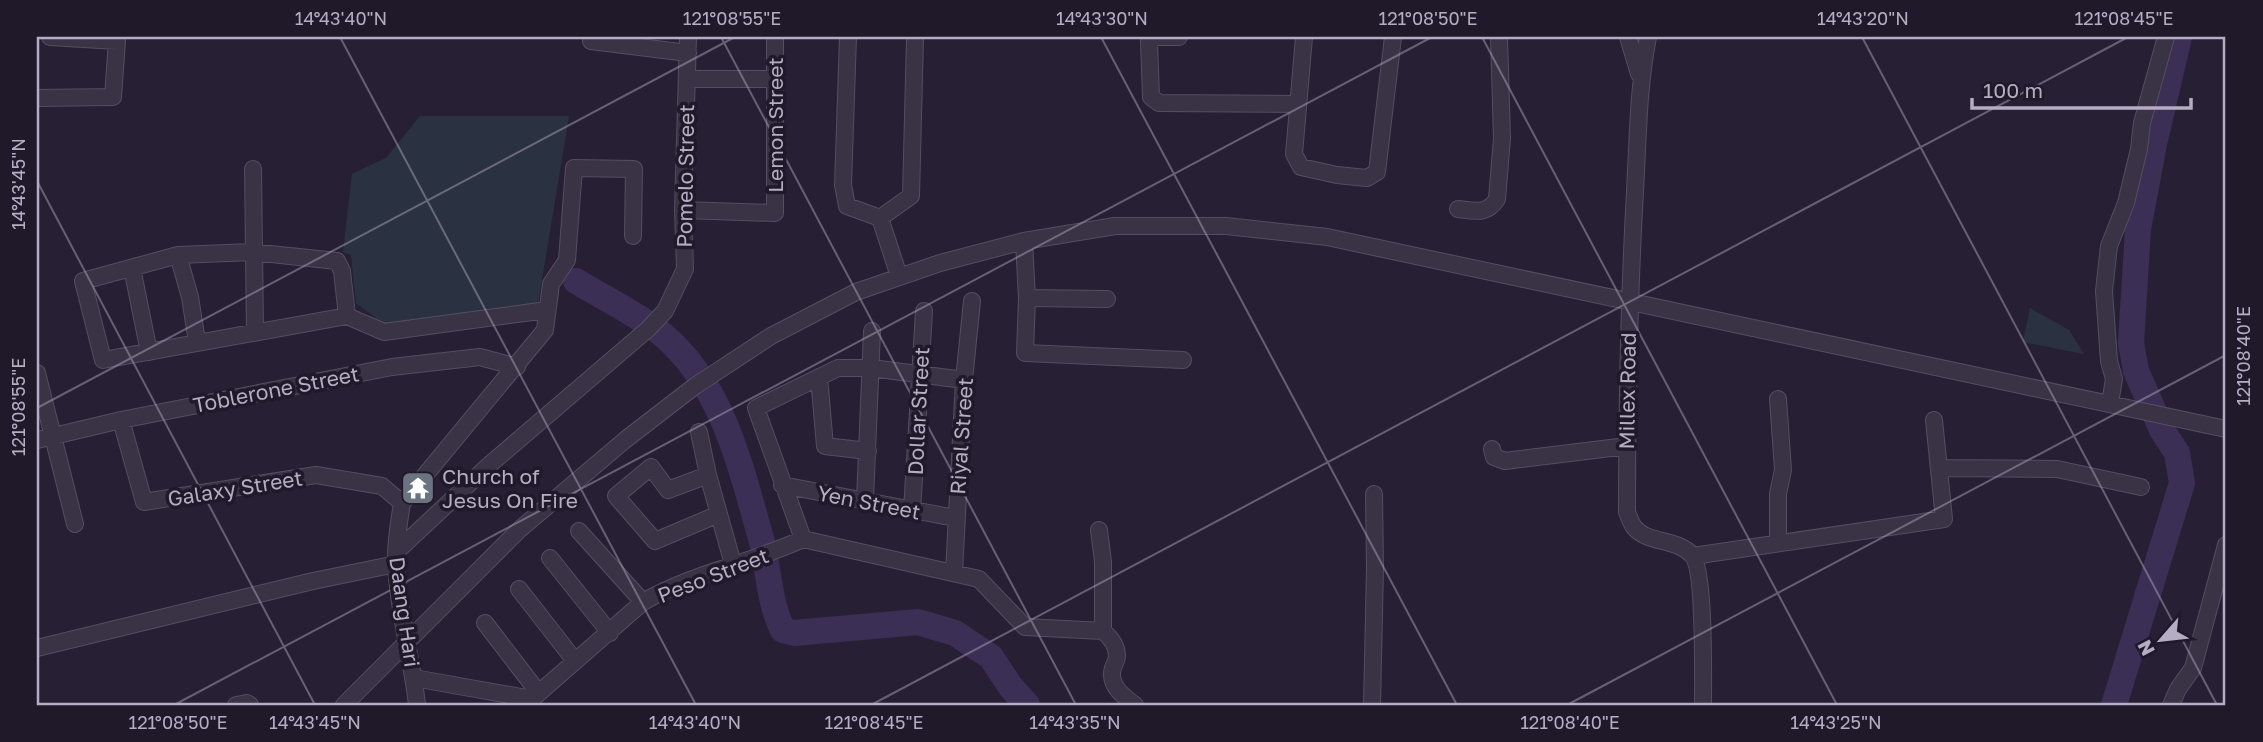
<svg xmlns="http://www.w3.org/2000/svg" width="2263" height="742" font-family="'Golos Text',sans-serif">
<style>
.green{fill:#2a3242}
.lines{fill:none;stroke-linecap:round;stroke-linejoin:round}
.river{stroke:#3c2f56;stroke-width:26}
.minor-casing{stroke:#554e61;stroke-width:18}
.minor{stroke:#3a3346;stroke-width:16}
.ticks{fill:none;stroke:#b5adc3;stroke-width:2;stroke-opacity:0.45}
.labels{text-anchor:middle;dominant-baseline:central;stroke-width:7;stroke-linejoin:round;paint-order:stroke}
.street-label{font-size:21px;fill:#b5adc3;stroke:#1f192a}
.poi-label{font-size:21px;fill:#b5adc3;stroke:#1f192a;text-anchor:start}
.neatline{fill:none;stroke:#b5adc3;stroke-width:2.5}
.ticks-label{font-size:18px;text-anchor:middle;fill:#b5adc3}
</style>
<rect width="100%" height="100%" fill="#272035"/>
<!-- green -->
<path class="green" d="M 420,116 L 569,116 L 537,310 L 385,325 L 356,303 L 351,255 L 343,252 L 352,174 L 386,158 Z
M 2030,308 L 2069,330 L 2084,354 L 2023,342 Z"/>
<g class="lines">
<!-- river -->
<path class="river" d="M 576,281 C 602,297 639,315 662,334 C 724,386 741,469 762,542 C 769,571 769,603 783,630 L 794,633 L 918,622 L 955,633 L 991,657 L 1010,686 L 1027,705
M 2114,705 L 2182,483 L 2177,453 L 2162,430 L 2136,371 L 2131,343 L 2138,229 L 2154,144 L 2179,37"/>
<!-- minor casing -->
<g class="minor-casing">
<path id="minor" d="M 591,37 L 591,41 L 688,53
M 848,37 L 843,185 L 847,206 L 880,218 L 899,276
M 1179,37 L 1155,37 L 1149,42 L 1151,97 L 1159,103 L 1298,104
M 1304,37 L 1294,154 L 1301,167 L 1337,175 L 1367,178 L 1377,172 L 1393,37
M 1628,37 L 1639,74
M 1648,37 C 1638,88 1638,139 1635,191 C 1629,298 1627,405 1627,512 C 1629,517 1631,523 1634,527 C 1647,544 1677,538 1692,555 C 1705,569 1703,681 1703,705
M 687,79 L 775,79
M 37,98 L 113,97 L 117,41 L 50,37
M 253,169 L 255,333
M 1458,209 C 1475,211 1487,215 1497,199 L 1502,138 L 1499,37
M 683,210 L 775,213 L 775,37
M 880,218 L 911,196 L 915,37
M 1024,241 L 1027,298 L 1025,353 L 1183,360
M 178,255 L 190,297 L 197,342
M 132,268 L 149,352
M 1027,298 L 1107,299
M 347,316 L 103,360 L 83,281 L 178,255 L 252,252 L 337,261 L 342,271 L 347,316 L 384,332 L 547,310
M 37,373 L 75,524
M 819,377 L 825,446 L 868,451
M 1778,399 L 1783,470 L 1778,494 L 1778,543
M 2110,403 L 2114,379 L 2109,361 L 2104,291 L 2109,246 L 2126,203 L 2139,149 L 2142,123 L 2166,37
M 121,420 L 144,502 L 316,475 L 382,486 L 402,503
M 699,432 L 708,475 L 733,564
M 37,440 L 121,420 L 392,367 L 480,357 L 517,367
M 1492,449 L 1494,457 L 1505,461 L 1627,446
M 1940,468 L 2057,469 L 2141,487
M 708,475 L 668,490 L 651,467 L 616,496 L 655,541 L 719,514
M 782,485 L 955,518
M 865,500 L 872,331
M 402,503 L 545,330 L 551,284 L 567,260 L 574,168 L 634,169 L 633,236
M 402,503 C 399,523 395,544 396,564 C 398,612 412,658 417,705
M 912,511 L 924,311
M 1099,530 L 1103,562 L 1103,631
M 579,531 L 643,602
M 803,539 L 979,579 L 1025,627 L 1103,631 C 1110,637 1117,645 1117,656 C 1117,661 1112,667 1112,673 C 1111,687 1124,697 1135,705
M 803,539 L 756,408 L 838,368 L 871,368 L 964,380
M 396,552 L 488,466 L 648,329 L 665,311 L 685,269 L 683,210 L 688,37
M 1693,556 L 1944,519 L 1934,420
M 550,558 L 610,633
M 954,572 L 964,380 L 972,301
M 519,589 L 575,661
M 485,623 L 538,692
M 37,648 L 313,581 L 396,564
M 414,678 L 532,699
M 532,699 L 643,602 C 693,573 751,563 803,539
M 236,705 L 247,703 L 250,705
M 344,705 L 519,530 L 625,440 L 695,386 L 771,336 L 856,292 L 940,263 L 1024,241 L 1115,226 L 1226,226 L 1327,237 L 2226,429
M 1372,705 L 1375,568 L 1374,494
M 2171,705 L 2178,689 L 2193,668 L 2226,545"/>
</g>
<!-- minor -->
<use href="#minor" class="minor"/>
</g>
<!-- ticks -->
<path class="ticks" d="M 340,37 L 696,705M 721,37 L 1076,705M 1101,37 L 1457,705M 1482,37 L 1837,705M 1862,37 L 2217,705M 37,38 L 39,37M 37,181 L 315,705M 37,408 L 735,37M 174,705 L 1432,37M 871,705 L 2128,37M 1567,705 L 2226,355"/>
<!-- icons -->
<defs>
<g id="temple-square" transform="scale(1.75)"><rect x="-9" y="-9" width="18" height="18" rx="4" fill="#6b7280" stroke="#1f192a"/><path d="M0-6L5-2H3V0L6.5 2.5H4V6H1.5V3h-3V6H-4V2.5H-6.5L-3 0V-2H-5Z" fill="#fff"/></g>
</defs>
<g fill-rule="evenodd">
<use href="#temple-square" x="418" y="488"/>
</g>
<g class="labels">
<!-- street labels -->
<g class="street-label">
<text transform="translate(775 125) rotate(-90)">Lemon Street</text>
<text transform="translate(685 176) rotate(-89)">Pomelo Street</text>
<text transform="translate(276 389) rotate(-11)">Toblerone Street</text>
<text transform="translate(1627 391) rotate(-89)">Millex Road</text>
<text transform="translate(918 411) rotate(-87)">Dollar Street</text>
<text transform="translate(961 436) rotate(-86)">Riyal Street</text>
<text transform="translate(235 488) rotate(-9)">Galaxy Street</text>
<text transform="translate(869 502) rotate(11)">Yen Street</text>
<text transform="translate(713 575) rotate(-21)">Peso Street</text>
<text transform="translate(405 612) rotate(82)">Daang Hari</text>
</g>
<!-- poi labels -->
<g class="poi-label">
<text x="442" y="476">Church of<tspan x="442" dy="24">Jesus On Fire</tspan></text>
</g>
</g>
<!-- border -->
<rect width="2263" height="742" fill="none" stroke="#1f192a" stroke-width="77"/>
<!-- north arrow -->
<g transform="translate(2161 640) rotate(242)" stroke="#1f192a" stroke-width="5" paint-order="stroke">
<path d="M0-5L12 26L0 18L-12 26Z" fill="#b5adc3"/>
<text y="-10" font-size="19" font-weight="bold" text-anchor="middle" fill="#b5adc3">N</text>
</g>
<!-- scale -->
<path d="M1972 98v10h219v-10" fill="none" stroke="#b5adc3" stroke-width="3.5"/>
<text x="1983" y="98" font-size="21" fill="#b5adc3" stroke="#1f192a" stroke-width="5" paint-order="stroke">100 m</text>
<rect x="38" y="38" width="2186" height="666" class="neatline"/>
<g class="ticks-label">
<text x="341" y="25">14°43'40"N</text>
<text x="732" y="25">121°08'55"E</text>
<text x="1102" y="25">14°43'30"N</text>
<text x="1428" y="25">121°08'50"E</text>
<text x="1863" y="25">14°43'20"N</text>
<text x="2124" y="25">121°08'45"E</text>
<text transform="translate(19 184) rotate(-90)" y="6">14°43'45"N</text>
<text transform="translate(2244 356) rotate(-90)" y="6">121°08'40"E</text>
<text transform="translate(19 407) rotate(-90)" y="6">121°08'55"E</text>
<text x="178" y="729">121°08'50"E</text>
<text x="315" y="729">14°43'45"N</text>
<text x="695" y="729">14°43'40"N</text>
<text x="874" y="729">121°08'45"E</text>
<text x="1075" y="729">14°43'35"N</text>
<text x="1570" y="729">121°08'40"E</text>
<text x="1836" y="729">14°43'25"N</text>
</g>
</svg>
